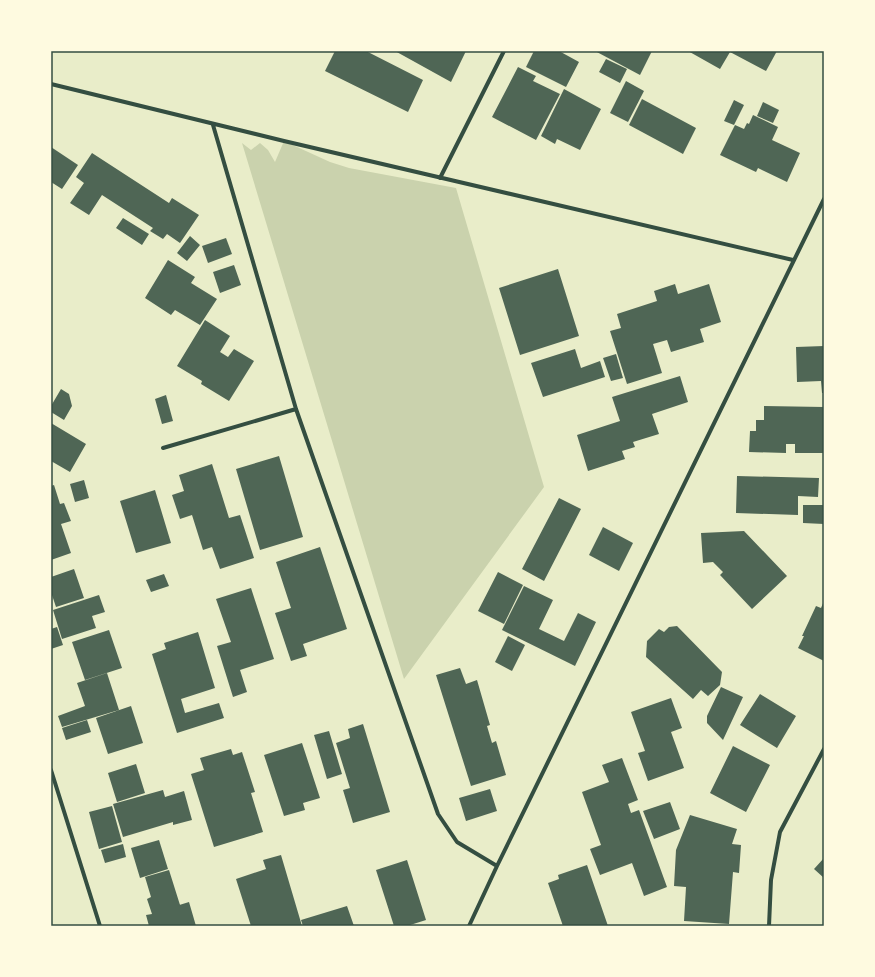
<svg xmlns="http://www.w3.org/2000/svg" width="875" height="977" font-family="Bitter,serif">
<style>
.green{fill:#cad2ad}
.building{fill:#4f6655}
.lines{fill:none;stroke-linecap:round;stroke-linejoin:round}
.minor{stroke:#344e41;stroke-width:4}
.neatline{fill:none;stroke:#344e41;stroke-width:1.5}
</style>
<rect width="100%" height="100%" fill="#e9edc9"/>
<!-- green -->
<path class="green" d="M 284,141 L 330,162 L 349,168 L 456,188 L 544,487 L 404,679 L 242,143 L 251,150 L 260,143 L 268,150 L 275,162 Z"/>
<!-- building -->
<path class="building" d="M 335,51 L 366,51 L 423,80 L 408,112 L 325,71 Z
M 395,51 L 466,51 L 451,82 Z
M 534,51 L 559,51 L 579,62 L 566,87 L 526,67 Z
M 595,51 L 652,51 L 640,75 Z
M 688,51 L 777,51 L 766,71 L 730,52 L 720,69 Z
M 606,59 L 627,69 L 620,83 L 599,72 Z
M 518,67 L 536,76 L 533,81 L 560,94 L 536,140 L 492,117 Z
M 626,81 L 644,91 L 628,122 L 610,113 Z
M 564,89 L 601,109 L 580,150 L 557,139 L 555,144 L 541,136 Z
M 642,99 L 696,128 L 683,154 L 629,125 Z
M 734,100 L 744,105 L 734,125 L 724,121 Z
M 763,102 L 779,110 L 773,123 L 757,116 Z
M 753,115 L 778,127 L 772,140 L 800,153 L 787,182 L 758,168 L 756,172 L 720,155 L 735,125 L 744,129 L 747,123 L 749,124 Z
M 51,147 L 78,165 L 62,189 L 51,182 Z
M 92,153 L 169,203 L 172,198 L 199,215 L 180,243 L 167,234 L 163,239 L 150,231 L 153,228 L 102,195 L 89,215 L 70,203 L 84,183 L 76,177 Z
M 123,218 L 149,234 L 142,245 L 116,228 Z
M 190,236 L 200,245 L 187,261 L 177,253 Z
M 226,238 L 232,254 L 208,263 L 202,246 Z
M 168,260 L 195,277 L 191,283 L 217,299 L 200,325 L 175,310 L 171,315 L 145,298 Z
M 234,265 L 241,285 L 220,293 L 213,272 Z
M 558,269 L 579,336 L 520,355 L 499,288 Z
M 675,284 L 678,294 L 709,284 L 721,322 L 700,329 L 704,342 L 671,352 L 667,340 L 653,344 L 662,373 L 627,384 L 610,331 L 621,328 L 617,314 L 657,301 L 654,291 Z
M 205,320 L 230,336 L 220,352 L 228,357 L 234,349 L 254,361 L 229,401 L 201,384 L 202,381 L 177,366 Z
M 824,346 L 824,393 L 822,393 L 821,381 L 797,382 L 796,347 Z
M 575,349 L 581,368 L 600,361 L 605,377 L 543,397 L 531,363 Z
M 616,354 L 623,378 L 611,381 L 603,358 Z
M 680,376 L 688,402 L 652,414 L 659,434 L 633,442 L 635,447 L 622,451 L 625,459 L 588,471 L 577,435 L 620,421 L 612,397 Z
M 61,389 L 69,394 L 72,406 L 64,420 L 51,412 L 51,406 Z
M 166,395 L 173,421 L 162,424 L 155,399 Z
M 764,406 L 824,407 L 824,453 L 795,453 L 795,444 L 786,444 L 786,453 L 749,452 L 750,431 L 756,431 L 756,420 L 764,420 Z
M 51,423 L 86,444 L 70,472 L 51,461 Z
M 279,456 L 303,537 L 260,550 L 236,469 Z
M 212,464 L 229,518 L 240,515 L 254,558 L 220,569 L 212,547 L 203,550 L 192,515 L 180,519 L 172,495 L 184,491 L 179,475 Z
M 737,476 L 819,478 L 818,497 L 798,496 L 798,515 L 736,513 Z
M 84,480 L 89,498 L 75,502 L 70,484 Z
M 54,485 L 60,504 L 64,503 L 71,521 L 61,524 L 71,553 L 51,560 L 51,486 Z
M 155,490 L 171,543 L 136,553 L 120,501 Z
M 559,498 L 581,509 L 544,581 L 522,569 Z
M 803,505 L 824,505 L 824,524 L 803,523 Z
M 603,527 L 633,543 L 619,571 L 589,555 Z
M 744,531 L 787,576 L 752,609 L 720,575 L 723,572 L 713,562 L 703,563 L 701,533 Z
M 320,547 L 347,629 L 303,644 L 307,656 L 291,661 L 275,613 L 291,608 L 276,562 Z
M 74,569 L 84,598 L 56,607 L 51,592 L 51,577 Z
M 498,572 L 523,585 L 504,624 L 478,611 Z
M 164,574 L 169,586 L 151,592 L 146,580 Z
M 524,586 L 553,600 L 539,629 L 564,641 L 578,613 L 596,622 L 575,666 L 502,630 Z
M 251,588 L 274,659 L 240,670 L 247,692 L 233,697 L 217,646 L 231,642 L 216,599 Z
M 99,595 L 105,612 L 92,616 L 96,628 L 62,639 L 53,610 Z
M 824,601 L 824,661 L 798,648 L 804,636 L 802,636 L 816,606 L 821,608 Z
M 677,626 L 722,672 L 720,685 L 708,696 L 701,690 L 693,699 L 646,657 L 647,641 L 659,629 L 664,632 L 669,627 Z
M 57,627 L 63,645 L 51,649 L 51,629 Z
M 109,630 L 122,668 L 85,680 L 72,642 Z
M 198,632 L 215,688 L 181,699 L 185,713 L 219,703 L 224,718 L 177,733 L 152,654 L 166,649 L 164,643 Z
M 508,636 L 525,645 L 512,671 L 495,662 Z
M 460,668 L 466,684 L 477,680 L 490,725 L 487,726 L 492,743 L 496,741 L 506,775 L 471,786 L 436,675 Z
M 107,673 L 119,710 L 62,727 L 58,716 L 85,706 L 77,683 Z
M 721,687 L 743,697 L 723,740 L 707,723 L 707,716 Z
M 760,694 L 796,716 L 777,748 L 740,725 Z
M 671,698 L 682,728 L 671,732 L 684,768 L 648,781 L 638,753 L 645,751 L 631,712 Z
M 131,706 L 143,743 L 108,754 L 96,718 Z
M 87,720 L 91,732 L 66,740 L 62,728 Z
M 363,724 L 390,812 L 353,823 L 343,790 L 350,788 L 336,743 L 350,738 L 348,729 Z
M 329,731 L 342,774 L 327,779 L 314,735 Z
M 302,743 L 320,798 L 303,803 L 305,810 L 284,816 L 264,755 Z
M 733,746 L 770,765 L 746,812 L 710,793 Z
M 231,749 L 233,755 L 242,752 L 255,792 L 251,793 L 263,832 L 214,847 L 191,774 L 204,770 L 200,758 Z
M 622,758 L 638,800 L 628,804 L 631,813 L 639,810 L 667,887 L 644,896 L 632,863 L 600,875 L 590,849 L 601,845 L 582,792 L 609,782 L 602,765 Z
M 136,764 L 145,793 L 117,802 L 108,773 Z
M 490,789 L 497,811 L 466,821 L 459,798 Z
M 163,790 L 165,797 L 184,791 L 192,820 L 173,825 L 173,822 L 123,837 L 113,804 Z
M 670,802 L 680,829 L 654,839 L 643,811 Z
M 112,806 L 122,842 L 99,849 L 89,812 Z
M 690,815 L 737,829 L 732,844 L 741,845 L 739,873 L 733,872 L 729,924 L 684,921 L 686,887 L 674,886 L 676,850 Z
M 159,840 L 168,869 L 140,878 L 131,848 Z
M 123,844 L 126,857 L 105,863 L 101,850 Z
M 281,855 L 302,926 L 251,926 L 236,879 L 266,869 L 263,860 Z
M 824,858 L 824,878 L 814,869 Z
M 407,860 L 426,920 L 407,926 L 394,926 L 376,870 Z
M 587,865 L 608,926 L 563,926 L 548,883 L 559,879 L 558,875 Z
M 169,870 L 180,905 L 160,911 L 189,902 L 196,926 L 149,926 L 146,915 L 152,914 L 147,899 L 151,897 L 145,877 Z
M 347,906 L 354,926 L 303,926 L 301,920 Z"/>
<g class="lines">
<!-- minor -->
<path class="minor" d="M 51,84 L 284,141 L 793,260
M 213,125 L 296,409 L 438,814 L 457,842 L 497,866
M 440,178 L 504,51
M 163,448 L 296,409
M 51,770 L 100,926
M 469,926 L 497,866 L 824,199
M 769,926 L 771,880 L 780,832 L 824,749"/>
</g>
<!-- border -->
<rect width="875" height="977" fill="none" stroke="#fefae0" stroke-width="104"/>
<rect x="52" y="52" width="771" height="873" class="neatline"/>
</svg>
